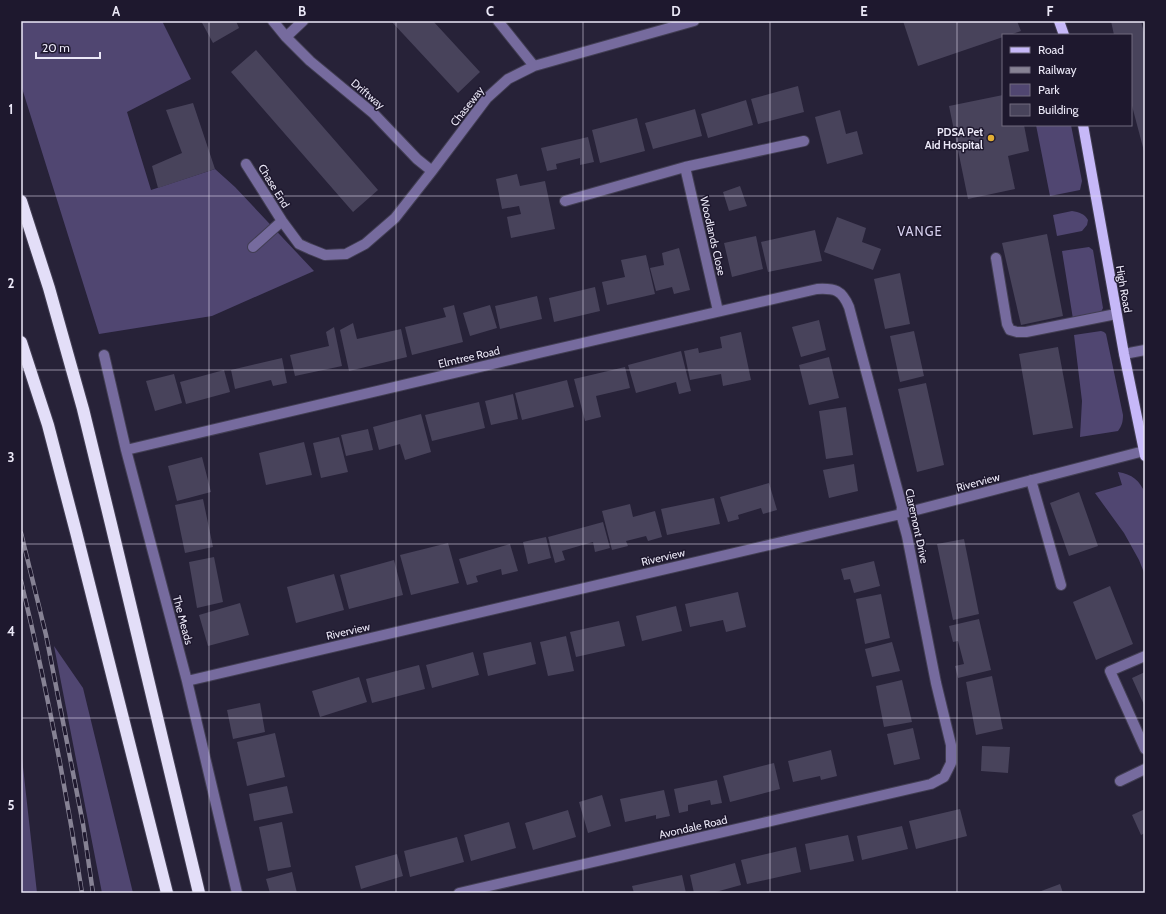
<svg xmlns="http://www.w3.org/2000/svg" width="1166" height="914" font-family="Cabin,sans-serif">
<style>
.green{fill:#504671}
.building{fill:#48435b}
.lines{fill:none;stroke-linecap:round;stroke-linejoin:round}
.minor-casing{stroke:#423e53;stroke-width:12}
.major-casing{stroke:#423e53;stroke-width:12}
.highway-casing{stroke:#423e53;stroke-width:14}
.minor{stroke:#766b9e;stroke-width:10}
.major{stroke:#c6b8f8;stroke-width:10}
.highway{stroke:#e3def8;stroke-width:12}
.rail-casing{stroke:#868294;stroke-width:4.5}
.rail{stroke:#1e182e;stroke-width:3;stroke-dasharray:9;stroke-linecap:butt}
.grid{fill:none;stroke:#ebe8f7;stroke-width:1;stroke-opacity:0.55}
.poi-dot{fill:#e2ae34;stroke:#1e182e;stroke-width:1.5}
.labels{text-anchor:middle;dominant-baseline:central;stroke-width:3;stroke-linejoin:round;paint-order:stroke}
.street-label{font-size:11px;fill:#ebe8f7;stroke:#1e182e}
.poi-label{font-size:11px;font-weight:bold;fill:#ebe8f7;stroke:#1e182e;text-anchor:end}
.quarter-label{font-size:13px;letter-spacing:1px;fill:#d5cfed;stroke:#1e182e}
.neatline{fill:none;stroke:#ebe8f7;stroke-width:1.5}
.grid-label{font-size:13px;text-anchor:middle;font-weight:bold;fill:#ebe8f7}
</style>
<rect width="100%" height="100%" fill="#272238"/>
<!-- green -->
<path class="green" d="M 21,21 L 162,21 L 191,79 L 127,112 L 151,190 L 215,169 L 235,187 L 314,271 L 212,316 L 99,334 L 21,85 Z
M 1036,125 L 1071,125 L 1082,181 L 1080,190 L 1050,196 Z
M 1072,211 C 1079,212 1085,214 1088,220 L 1087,225 L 1082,231 L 1057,236 L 1053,215 Z
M 1089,247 L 1093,250 L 1103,308 L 1100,314 L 1073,319 L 1062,251 Z
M 1101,331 L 1104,332 L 1106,334 L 1123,415 C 1123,421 1122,426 1118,431 L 1080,437 L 1082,401 L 1074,335 Z
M 1118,472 C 1132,474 1140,481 1145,493 L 1145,575 L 1139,560 L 1124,533 L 1095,493 L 1122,485 Z
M 54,646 L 83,688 L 133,893 L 102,893 Z
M 21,749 L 37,893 L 21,893 Z"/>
<!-- building -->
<path class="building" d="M 201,21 L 236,21 L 239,28 L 213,43 Z
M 391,21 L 433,21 L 480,72 L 458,93 Z
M 903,21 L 1017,21 L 1021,31 L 1010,35 L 1003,35 L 1003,37 L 918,66 Z
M 1111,21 L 1141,21 L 1145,36 L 1145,155 L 1131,102 L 1131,35 L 1114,35 Z
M 256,50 L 378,190 L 353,212 L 231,72 Z
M 798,86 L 804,112 L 758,124 L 751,99 Z
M 1003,95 L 1003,125 L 1024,125 L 1029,151 L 1008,156 L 1015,189 L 968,199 L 949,106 Z
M 746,100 L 753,125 L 708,138 L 701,114 Z
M 193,103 L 215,169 L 158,188 L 152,166 L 182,153 L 166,110 Z
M 695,109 L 702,136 L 653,149 L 645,123 Z
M 840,110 L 846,134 L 857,131 L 863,154 L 827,164 L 815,117 Z
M 637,118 L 645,151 L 600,163 L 592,130 Z
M 588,137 L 594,162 L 580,165 L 580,158 L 556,164 L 557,169 L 547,171 L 541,148 Z
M 517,174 L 520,186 L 545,181 L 555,229 L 511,238 L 507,217 L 521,214 L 519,206 L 502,209 L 496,179 Z
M 740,186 L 747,206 L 729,211 L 723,192 Z
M 837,217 L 866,228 L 862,242 L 881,249 L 873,270 L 824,252 Z
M 815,230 L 822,261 L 768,272 L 761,242 Z
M 1047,234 L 1063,316 L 1021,325 L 1002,243 Z
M 756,236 L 763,269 L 732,277 L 724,243 Z
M 679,248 L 690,290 L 674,294 L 672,287 L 656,291 L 650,268 L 664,265 L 662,253 Z
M 646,255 L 655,294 L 607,305 L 602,282 L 625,277 L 621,260 Z
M 900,273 L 910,324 L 885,329 L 874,279 Z
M 595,287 L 600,311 L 554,322 L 549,298 Z
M 537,296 L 542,319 L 500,329 L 495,306 Z
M 454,305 L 463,342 L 412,355 L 405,327 L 446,317 L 443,308 Z
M 490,305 L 497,328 L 470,336 L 463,313 Z
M 819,320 L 826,350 L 801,357 L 792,327 Z
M 353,323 L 357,339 L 401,329 L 407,357 L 349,371 L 340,330 Z
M 334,327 L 342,366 L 295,376 L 290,355 L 329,346 L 326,332 Z
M 914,331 L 924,376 L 900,382 L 890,336 Z
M 741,332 L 751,380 L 723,386 L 721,374 L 690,380 L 684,351 L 698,348 L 699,353 L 722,348 L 720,337 Z
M 1058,347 L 1073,428 L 1033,435 L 1019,354 Z
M 681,351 L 691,391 L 679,394 L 676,382 L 636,393 L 628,365 Z
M 829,357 L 839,398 L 809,405 L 799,365 Z
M 282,358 L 287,383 L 273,386 L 271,380 L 235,389 L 231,370 Z
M 625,367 L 630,388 L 596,396 L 601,417 L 585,421 L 574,379 Z
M 224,370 L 230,392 L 186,404 L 180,382 Z
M 174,374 L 182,403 L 155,411 L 146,381 Z
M 567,380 L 574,407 L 522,420 L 515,393 Z
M 926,383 L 944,465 L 917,472 L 898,389 Z
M 513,394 L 518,419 L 491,425 L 485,401 Z
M 479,402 L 485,428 L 432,441 L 425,415 Z
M 846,407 L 853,455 L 826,459 L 819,411 Z
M 421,414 L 431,452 L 405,460 L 400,444 L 379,450 L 373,427 Z
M 368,429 L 373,450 L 346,456 L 341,435 Z
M 339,437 L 348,472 L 321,478 L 313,443 Z
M 304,442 L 312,475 L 266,485 L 259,453 Z
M 202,457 L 211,492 L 177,501 L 168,466 Z
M 854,464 L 858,491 L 829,498 L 823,470 Z
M 769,483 L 777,510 L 763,514 L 761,508 L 738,515 L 739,519 L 728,522 L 720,497 Z
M 1079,492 L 1098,546 L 1069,556 L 1050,503 Z
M 714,498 L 720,524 L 667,535 L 661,509 Z
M 203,499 L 213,547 L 185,553 L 175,505 Z
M 630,504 L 633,517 L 655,511 L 662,537 L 648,541 L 646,536 L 626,541 L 628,546 L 612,550 L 602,511 Z
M 603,522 L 610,548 L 595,552 L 593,542 L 562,551 L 565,560 L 555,563 L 548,537 Z
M 546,537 L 551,558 L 528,564 L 523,542 Z
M 964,539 L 979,614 L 953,620 L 937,544 Z
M 448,543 L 459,583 L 411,595 L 400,555 Z
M 510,544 L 518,571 L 502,575 L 501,569 L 476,576 L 478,582 L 467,585 L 459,559 Z
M 214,557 L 223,602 L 197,608 L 189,562 Z
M 394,560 L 403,595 L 349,609 L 340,575 Z
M 874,561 L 880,586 L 854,593 L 850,579 L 844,580 L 841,569 Z
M 334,574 L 344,610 L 296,623 L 287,587 Z
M 1110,586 L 1133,644 L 1096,660 L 1073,602 Z
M 738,592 L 746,627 L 726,632 L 723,620 L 690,627 L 685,604 Z
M 881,594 L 890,638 L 865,644 L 856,599 Z
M 240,603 L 249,635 L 208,646 L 199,615 Z
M 676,606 L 682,631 L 642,641 L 636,616 Z
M 979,619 L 991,670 L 958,678 L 955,666 L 964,664 L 958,641 L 953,642 L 949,626 Z
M 619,621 L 625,646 L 576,657 L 570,632 Z
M 566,636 L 574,671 L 548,676 L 540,642 Z
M 531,642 L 536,664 L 488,676 L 483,653 Z
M 892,642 L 900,671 L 872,677 L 865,649 Z
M 473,652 L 479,675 L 432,688 L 426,665 Z
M 419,665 L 425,689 L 372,703 L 366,679 Z
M 1145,672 L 1145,707 L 1132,678 Z
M 992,676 L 1003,729 L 976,735 L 966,682 Z
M 359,677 L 367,702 L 320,717 L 312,691 Z
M 902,680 L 912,722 L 884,727 L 876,686 Z
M 260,703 L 265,732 L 233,739 L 227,710 Z
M 913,728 L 920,759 L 894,765 L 887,734 Z
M 275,733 L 285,777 L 247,786 L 237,742 Z
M 982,746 L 1010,747 L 1008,773 L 981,771 Z
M 831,750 L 837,776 L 821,780 L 820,776 L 793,782 L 788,761 Z
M 774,763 L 780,789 L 730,802 L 723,776 Z
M 717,780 L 722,803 L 711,805 L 710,800 L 688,805 L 688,811 L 679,813 L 674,789 Z
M 287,786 L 293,813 L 254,821 L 249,794 Z
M 664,790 L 670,816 L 656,819 L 656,815 L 625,822 L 620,799 Z
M 602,795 L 611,826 L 588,833 L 579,802 Z
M 960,809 L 967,836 L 916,849 L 909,821 Z
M 1145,809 L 1145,833 L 1141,835 L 1132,815 Z
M 568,810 L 576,837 L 533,850 L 525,823 Z
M 282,822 L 291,867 L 268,871 L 259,827 Z
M 509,822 L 516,848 L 471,861 L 464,835 Z
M 902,826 L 908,849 L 862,860 L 857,836 Z
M 848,835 L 854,861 L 810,870 L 805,844 Z
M 457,837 L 464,862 L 410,877 L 404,851 Z
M 796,847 L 801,872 L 747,884 L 741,860 Z
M 397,854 L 403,876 L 361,889 L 355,866 Z
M 735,863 L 741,885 L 712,893 L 694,893 L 690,875 Z
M 292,872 L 297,893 L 270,893 L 266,879 Z
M 682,875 L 686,893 L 634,893 L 632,886 Z
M 1060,884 L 1063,893 L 1036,893 Z"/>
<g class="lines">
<!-- minor casing -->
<g class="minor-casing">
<path id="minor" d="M 273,21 L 286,37 L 310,61 L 374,114 L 417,159 L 432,171
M 498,21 L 534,66
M 286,37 L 303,21
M 246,164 L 282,221 L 299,244 L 310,249 L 325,255 L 346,254 L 365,244 L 395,218 L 432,171 L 487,98 L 508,79 L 534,66 L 694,21
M 685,167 L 718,311
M 565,201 L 685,167 L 804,141
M 253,247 L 282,221
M 996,258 L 1007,324 L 1010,330 L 1017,332 L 1026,332 L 1116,314
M 1124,354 L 1145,350
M 104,355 L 126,450 L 187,681 L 237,893
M 126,450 L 539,353 L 817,289 C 835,288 842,290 849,307 L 902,507 L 901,514 L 907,536 L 936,683 L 951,745 L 951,763 L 944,777 L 931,784 L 459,893
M 1031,480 L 1061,585
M 1145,656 L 1110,671 L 1145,749
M 187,681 L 901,514 L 1144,451
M 1120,781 L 1145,769"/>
</g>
<!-- major casing -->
<g class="major-casing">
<path id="major" d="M 1059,21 L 1064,35
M 1083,125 L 1124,354 L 1145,456"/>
</g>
<!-- highway casing -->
<g class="highway-casing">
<path id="highway" d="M 21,201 L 49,288 L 83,409 L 111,524 L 199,893
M 21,342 L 48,425 L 76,532 L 167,893"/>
</g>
<!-- minor -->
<use href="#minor" class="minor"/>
<!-- major -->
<use href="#major" class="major"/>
<!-- highway -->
<use href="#highway" class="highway"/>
<!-- rail casing -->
<g class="rail-casing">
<path id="rail" d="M 21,533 L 46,635 L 83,824 L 93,893
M 21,581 C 46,684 66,788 82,893"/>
</g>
<!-- rail -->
<use href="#rail" class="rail"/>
</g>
<!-- grid -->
<path class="grid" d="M 209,21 L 209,893M 396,21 L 396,893M 583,21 L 583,893M 770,21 L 770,893M 957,21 L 957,893M 21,196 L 1145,196M 21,370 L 1145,370M 21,544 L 1145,544M 21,718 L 1145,718"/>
<!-- markers -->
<circle class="poi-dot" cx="991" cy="138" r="4"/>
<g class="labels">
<!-- street labels -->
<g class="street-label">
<text transform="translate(368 94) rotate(40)">Driftway</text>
<text transform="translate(467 106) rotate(-52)">Chaseway</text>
<text transform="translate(274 186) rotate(58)">Chase End</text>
<text transform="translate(713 236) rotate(77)">Woodlands Close</text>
<text transform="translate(1124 289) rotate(80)">High Road</text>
<text transform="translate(469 357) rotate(-13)">Elmtree Road</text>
<text transform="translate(978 482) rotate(-15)">Riverview</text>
<text transform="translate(917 526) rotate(78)">Claremont Drive</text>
<text transform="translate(663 557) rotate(-13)">Riverview</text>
<text transform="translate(183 620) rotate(75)">The Meads</text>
<text transform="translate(348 631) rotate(-13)">Riverview</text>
<text transform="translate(693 827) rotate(-13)">Avondale Road</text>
</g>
<!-- poi labels -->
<g class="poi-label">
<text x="983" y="132">PDSA Pet<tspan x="983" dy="13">Aid Hospital</tspan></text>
</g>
<!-- quarter labels -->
<g class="quarter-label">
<text x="920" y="231">VANGE</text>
</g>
</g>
<!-- border -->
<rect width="1166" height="914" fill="none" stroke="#1e182e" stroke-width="44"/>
<!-- legend -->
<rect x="1002" y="34" width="130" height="92" fill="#1e182e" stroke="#706b7e"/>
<rect x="1010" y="47" width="20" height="6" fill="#c6b8f8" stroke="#706b7e"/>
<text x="1038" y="54" font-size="12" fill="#ebe8f7">Road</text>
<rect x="1010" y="67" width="20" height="6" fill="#868294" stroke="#706b7e"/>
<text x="1038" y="74" font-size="12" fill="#ebe8f7">Railway</text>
<rect x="1010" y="84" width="20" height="12" fill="#504671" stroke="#706b7e"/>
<text x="1038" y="94" font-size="12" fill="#ebe8f7">Park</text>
<rect x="1010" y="104" width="20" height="12" fill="#48435b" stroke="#706b7e"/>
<text x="1038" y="114" font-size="12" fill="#ebe8f7">Building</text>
<!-- scale -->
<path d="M36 52v6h64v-6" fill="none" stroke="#ebe8f7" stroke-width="2"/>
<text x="42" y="52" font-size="12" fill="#ebe8f7" stroke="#1e182e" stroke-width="3" paint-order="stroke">20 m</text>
<rect x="22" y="22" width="1122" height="870" class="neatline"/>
<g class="grid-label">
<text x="116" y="16">A</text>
<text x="302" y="16">B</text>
<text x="490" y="16">C</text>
<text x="676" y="16">D</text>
<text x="864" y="16">E</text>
<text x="1050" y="16">F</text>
<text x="11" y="114">1</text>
<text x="11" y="288">2</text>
<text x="11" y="462">3</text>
<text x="11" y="636">4</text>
<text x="11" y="810">5</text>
</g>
</svg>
